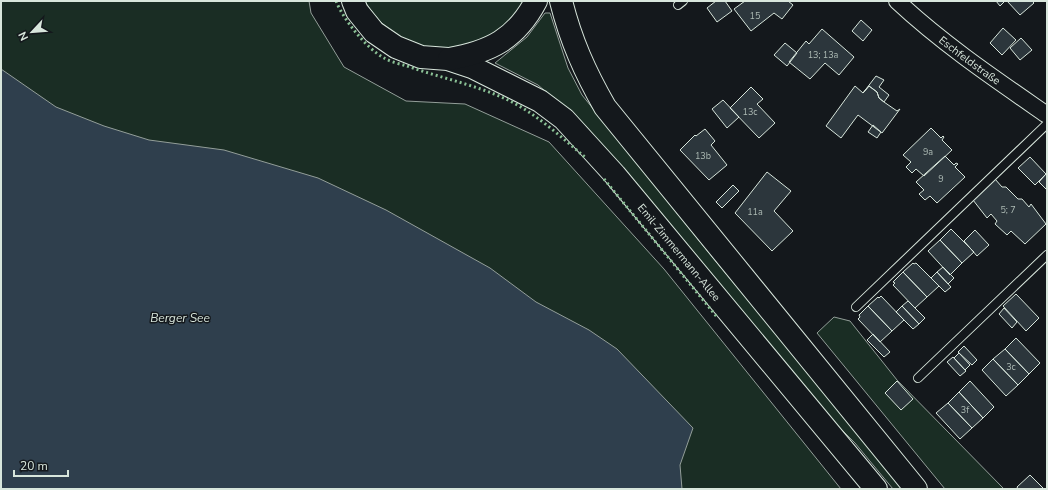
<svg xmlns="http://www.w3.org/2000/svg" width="1048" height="490" font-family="'Nunito Sans',sans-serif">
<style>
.green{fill:#1a2d24;stroke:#939e99}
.water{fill:#2f3f4d;stroke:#939e99}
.building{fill:#2c363c;stroke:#d8e6dc}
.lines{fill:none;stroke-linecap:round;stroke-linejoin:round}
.service-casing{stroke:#d8e6dc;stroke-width:10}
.minor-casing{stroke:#d8e6dc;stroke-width:18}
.primary-casing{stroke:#d8e6dc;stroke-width:24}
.service{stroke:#14181c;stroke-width:8}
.minor{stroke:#14181c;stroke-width:16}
.primary{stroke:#14181c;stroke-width:22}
.hedge{stroke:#8ac095;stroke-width:3;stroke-dasharray:2 3;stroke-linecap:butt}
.labels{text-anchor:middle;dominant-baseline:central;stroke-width:3;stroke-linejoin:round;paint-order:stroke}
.number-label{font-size:9px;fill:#adbab4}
.street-label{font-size:11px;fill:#d8e6dc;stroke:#14181c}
.water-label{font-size:12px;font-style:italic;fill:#d8e6dc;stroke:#14181c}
</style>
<rect width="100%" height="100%" fill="#14181c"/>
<!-- green -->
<path class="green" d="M 1,1 L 309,1 L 311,13 L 344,67 L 406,101 L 465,104 L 549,142 L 664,269 L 841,489 L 1,489 Z
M 365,1 L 526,1 C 518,11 510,24 500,32 C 495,36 486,38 480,41 C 437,60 388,42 365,1 Z
M 545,13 L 550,13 L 568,68 L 582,95 L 718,264 L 905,489 L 893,489 L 855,443 L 819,407 L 585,125 L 538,85 L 495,63 L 527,37 Z
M 834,317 L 850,321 L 897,380 L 1004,489 L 945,489 L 817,333 Z"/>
<!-- water -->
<path class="water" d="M 1,69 L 56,107 L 104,126 L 149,140 L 224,150 L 318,178 L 386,210 L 490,268 L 536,302 L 589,330 L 617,349 L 693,428 L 680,465 L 682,489 L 1,489 Z"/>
<!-- building -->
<path class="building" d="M 716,1 L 725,1 L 732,11 L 717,22 L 707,8 Z
M 745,1 L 788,1 L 793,5 L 782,19 L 774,13 L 751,31 L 734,9 Z
M 996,1 L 1005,1 L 1000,6 Z
M 1007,1 L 1032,1 L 1034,3 L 1020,15 Z
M 861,20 L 872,30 L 863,41 L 852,31 Z
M 1003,28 L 1016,40 L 1002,55 L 990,43 Z
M 822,29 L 854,57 L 839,75 L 825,63 L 810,79 L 789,62 L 806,41 L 809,44 Z
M 1021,38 L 1032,50 L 1020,60 L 1010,48 Z
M 785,43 L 797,53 L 787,66 L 774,55 Z
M 876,76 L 884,80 L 879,87 L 889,95 L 884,102 L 879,98 L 877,92 L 869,86 L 863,93 Z
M 855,86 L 863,93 L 869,86 L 877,92 L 879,98 L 884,102 L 897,111 L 900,109 L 882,133 L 858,115 L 841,138 L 826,126 Z
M 751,87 L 763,99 L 757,104 L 775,123 L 759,138 L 730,108 Z
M 723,100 L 739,117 L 727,128 L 712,109 Z
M 873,125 L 881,132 L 877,138 L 868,132 Z
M 931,128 L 941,138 L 943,136 L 944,137 L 942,140 L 952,150 L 924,176 L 916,169 L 912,173 L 906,167 L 911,162 L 903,155 Z
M 705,129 L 715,141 L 711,145 L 727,165 L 709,180 L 680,150 L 695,135 L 696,136 Z
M 945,156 L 954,165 L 956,163 L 958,164 L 955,167 L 965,177 L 937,203 L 930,196 L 925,200 L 919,194 L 924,190 L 916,182 Z
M 1030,157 L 1046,174 L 1035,185 L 1018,168 Z
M 767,172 L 791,191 L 774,211 L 793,231 L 772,251 L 735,213 Z
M 1046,174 L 1047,174 L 1047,190 L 1039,182 Z
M 995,179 L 1002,187 L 1006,187 L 1018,199 L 1022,199 L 1029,207 L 1031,204 L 1046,224 L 1025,244 L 1011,231 L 1007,235 L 995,224 L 997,221 L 991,214 L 987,218 L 973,200 Z
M 733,185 L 739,191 L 722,208 L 716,202 Z
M 951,229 L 974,252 L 962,263 L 940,240 Z
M 975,230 L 989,245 L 977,256 L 964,241 Z
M 940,240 L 962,263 L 950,275 L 928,251 Z
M 913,263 L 914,264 L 916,263 L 939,286 L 927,297 L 903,272 Z
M 943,267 L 954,278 L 948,284 L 937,272 Z
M 903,272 L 927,297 L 915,308 L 893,285 L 895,283 L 893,282 Z
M 937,272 L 951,287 L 945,292 L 931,278 Z
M 1016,294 L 1039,318 L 1026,331 L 1003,306 Z
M 881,296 L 904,320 L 892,331 L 868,306 L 878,297 L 879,298 Z
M 908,301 L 925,318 L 919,324 L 902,306 Z
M 868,306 L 892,331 L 880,342 L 858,319 L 860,317 L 859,315 Z
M 902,306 L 919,324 L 913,329 L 896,312 Z
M 1004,308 L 1017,322 L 1012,328 L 999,314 Z
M 873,334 L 890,352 L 884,357 L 867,340 Z
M 1016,338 L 1040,363 L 1029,374 L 1005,349 Z
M 964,346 L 977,360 L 972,365 L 958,352 Z
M 1005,349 L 1029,374 L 1018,385 L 993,359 Z
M 959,353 L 970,365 L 965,370 L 954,358 Z
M 953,357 L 966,371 L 960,376 L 947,362 Z
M 993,359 L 1018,385 L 1006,396 L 982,370 Z
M 897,381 L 913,399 L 901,410 L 885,393 Z
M 970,381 L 994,407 L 983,418 L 959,392 Z
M 959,392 L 983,418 L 972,428 L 948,403 Z
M 948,403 L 972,428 L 960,439 L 936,413 Z
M 1030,475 L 1044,489 L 1018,489 L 1017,487 Z"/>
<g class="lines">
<!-- service casing -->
<g class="service-casing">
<path id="service" d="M 678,5 L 683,1
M 856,307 L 1047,124
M 918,378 L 1047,255"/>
</g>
<!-- minor casing -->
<g class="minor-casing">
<g id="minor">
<path id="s1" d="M 897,1 C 943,44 995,79 1047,115"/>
</g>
</g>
<!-- primary casing -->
<g class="primary-casing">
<g id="primary">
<path id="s2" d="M 353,1 L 357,11 L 374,32 L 396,47 L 421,57 L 448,59 L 472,67 L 540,101 L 564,119 L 615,175 L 876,489"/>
<path d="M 561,1 C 571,41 585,72 605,107 L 916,489"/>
<path d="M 449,59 C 490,52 516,39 536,1"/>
</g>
</g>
<!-- service -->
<use href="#service" class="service"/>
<!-- minor -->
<use href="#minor" class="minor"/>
<!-- primary -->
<use href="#primary" class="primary"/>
<!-- hedge -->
<path class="hedge" d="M 336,1 C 343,19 367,49 384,58 C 391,62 400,64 407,66 C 441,78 476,85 508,100 C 537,114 562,138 586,158
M 604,179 L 717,317"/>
</g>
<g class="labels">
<!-- number labels -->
<g class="number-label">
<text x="755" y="16">15</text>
<text x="823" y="55">13; 13a</text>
<text x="750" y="112">13c</text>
<text x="928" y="152">9a</text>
<text x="703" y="156">13b</text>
<text x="941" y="179">9</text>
<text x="1008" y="210">5; 7</text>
<text x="755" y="212">11a</text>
<text x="1011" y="367">3c</text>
<text x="965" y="410">3f</text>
</g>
<!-- street labels -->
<g class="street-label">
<text stroke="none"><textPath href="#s1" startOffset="94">Eschfeldstraße</textPath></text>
<text stroke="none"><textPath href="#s2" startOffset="426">Emil-Zimmermann-Allee</textPath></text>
</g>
<!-- water labels -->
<g class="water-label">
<text x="180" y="318">Berger See</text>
</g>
</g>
<!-- border -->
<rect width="1048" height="490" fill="none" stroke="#d8e6dc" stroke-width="4"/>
<!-- north arrow -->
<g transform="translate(32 32) rotate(244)" stroke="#14181c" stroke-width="3" paint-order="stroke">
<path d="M0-3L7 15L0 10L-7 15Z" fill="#d8e6dc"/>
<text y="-6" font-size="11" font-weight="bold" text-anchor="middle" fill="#d8e6dc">N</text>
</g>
<!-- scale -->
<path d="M14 470v6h54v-6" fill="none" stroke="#d8e6dc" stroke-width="2"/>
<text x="20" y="470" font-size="12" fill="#d8e6dc" stroke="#14181c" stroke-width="3" paint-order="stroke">20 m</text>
</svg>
